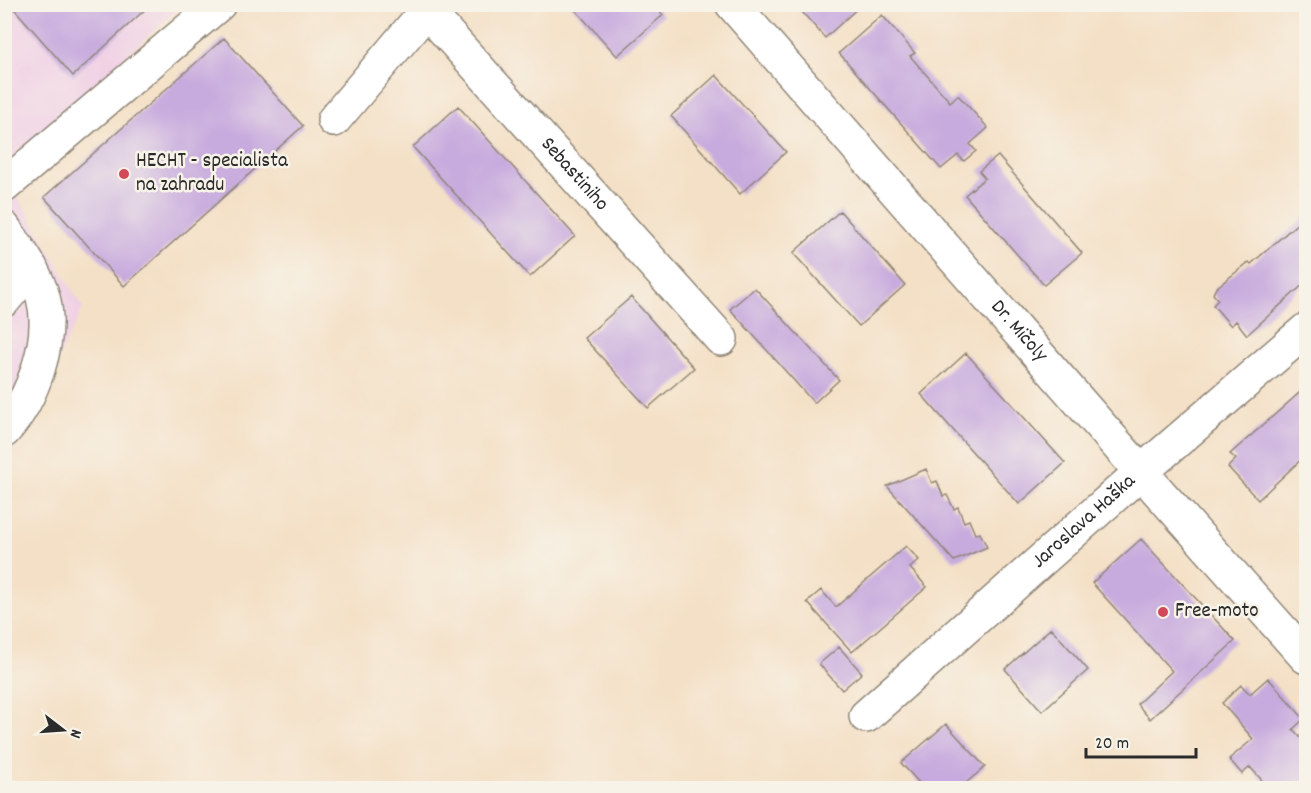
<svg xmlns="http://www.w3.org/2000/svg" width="1311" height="793" font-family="Dekko,sans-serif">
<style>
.built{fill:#f0d0e5}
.building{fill:#c7abde}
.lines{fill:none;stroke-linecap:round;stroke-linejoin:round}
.minor-casing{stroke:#908678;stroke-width:36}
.minor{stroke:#fff;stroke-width:33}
.poi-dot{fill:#d1495b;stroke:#f7f3e8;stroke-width:2}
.labels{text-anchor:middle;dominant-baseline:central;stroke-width:5;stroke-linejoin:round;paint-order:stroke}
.poi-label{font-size:21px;fill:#2b2b2b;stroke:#f7f3e8;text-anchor:start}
.street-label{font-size:21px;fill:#2b2b2b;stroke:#f7f3e8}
</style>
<rect width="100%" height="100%" fill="#f7f3e8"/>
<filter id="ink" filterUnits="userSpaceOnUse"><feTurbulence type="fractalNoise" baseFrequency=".0167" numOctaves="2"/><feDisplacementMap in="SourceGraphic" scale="12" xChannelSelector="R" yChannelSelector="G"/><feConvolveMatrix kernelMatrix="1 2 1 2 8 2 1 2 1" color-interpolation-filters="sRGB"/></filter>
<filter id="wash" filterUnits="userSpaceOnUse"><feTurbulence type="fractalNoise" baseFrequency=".008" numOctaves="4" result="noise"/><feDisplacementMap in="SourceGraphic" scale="24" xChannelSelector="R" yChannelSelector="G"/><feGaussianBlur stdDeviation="1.35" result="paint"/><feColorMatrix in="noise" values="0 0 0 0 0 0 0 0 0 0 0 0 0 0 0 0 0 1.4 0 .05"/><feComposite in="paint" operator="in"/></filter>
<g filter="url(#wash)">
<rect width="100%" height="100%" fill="#f4e0c6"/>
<!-- built -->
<path class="built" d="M 5,5 L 182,5 L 5,168 Z
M 4,173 L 83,308 L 11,455 L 5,462 Z"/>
<g id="blocks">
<!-- building -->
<path class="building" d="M 10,4 L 151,4 L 73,76 Z
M 570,4 L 653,4 L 663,15 L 617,56 Z
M 795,4 L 862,4 L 825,38 Z
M 882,15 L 915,53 L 910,56 L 950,102 L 958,95 L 988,128 L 970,144 L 976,151 L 964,161 L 958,155 L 941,169 L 839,53 Z
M 224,38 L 303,126 L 124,286 L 44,197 Z
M 716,75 L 786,152 L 740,194 L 671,116 Z
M 458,106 L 575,236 L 530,277 L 413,147 Z
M 998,156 L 1082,253 L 1044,285 L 965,195 L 985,178 L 979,171 Z
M 840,211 L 905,285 L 859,326 L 793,253 Z
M 1306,216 L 1306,282 L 1247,335 L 1236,321 L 1231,326 L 1213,305 L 1218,300 L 1213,294 L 1216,288 L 1249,262 L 1251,264 Z
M 755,288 L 839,380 L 814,403 L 730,309 Z
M 631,297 L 694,368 L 648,408 L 584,338 Z
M 966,353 L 1065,463 L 1019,504 L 921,394 Z
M 1306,387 L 1306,455 L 1258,500 L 1228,467 L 1236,459 L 1230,454 Z
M 926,469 L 932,483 L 937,481 L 943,496 L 947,495 L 954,509 L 958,507 L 964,522 L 969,520 L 975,534 L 980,533 L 987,547 L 954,561 L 887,486 Z
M 1141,539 L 1235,641 L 1150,719 L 1137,704 L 1172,671 L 1092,583 Z
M 906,546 L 919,560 L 910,568 L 927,587 L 852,652 L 807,602 L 821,590 L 836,607 Z
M 1051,628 L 1088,670 L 1042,711 L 1005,669 Z
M 839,647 L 862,673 L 842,690 L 819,664 Z
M 1268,678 L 1304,719 L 1293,729 L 1306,744 L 1306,788 L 1269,788 L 1250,767 L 1242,774 L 1229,759 L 1253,739 L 1222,703 L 1241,685 L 1250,694 Z
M 946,724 L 985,767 L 960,788 L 924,788 L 901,763 Z"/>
</g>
</g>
<g filter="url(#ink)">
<use href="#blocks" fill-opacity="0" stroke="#908678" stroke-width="1.5"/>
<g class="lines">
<!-- minor casing -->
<g class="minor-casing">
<g id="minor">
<path id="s1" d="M 732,4 L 1141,472 L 1306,657"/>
<path id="s2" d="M 427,11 L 721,339"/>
<path d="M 334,120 L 432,4"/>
<path d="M 4,186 L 219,4"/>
<path d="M 4,228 C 19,249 36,272 43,297 C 54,339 33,399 4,431"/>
<path d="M 4,300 L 31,268"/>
<path id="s3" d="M 866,716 L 1141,472 L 1306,330"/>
</g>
</g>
<!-- minor -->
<use href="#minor" class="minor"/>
</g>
</g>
<!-- markers -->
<g class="poi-dot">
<circle cx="124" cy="174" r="6"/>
<circle cx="1163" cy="612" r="6"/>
</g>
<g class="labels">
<!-- poi labels -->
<g class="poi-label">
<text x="136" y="162">HECHT - specialista<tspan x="136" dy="24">na zahradu</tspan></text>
<text x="1175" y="612">Free-moto</text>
</g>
<!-- street labels -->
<g class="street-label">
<text stroke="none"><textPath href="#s2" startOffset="220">Sebastiniho</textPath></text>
<text stroke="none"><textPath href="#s1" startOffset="435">Dr. Mičoly</textPath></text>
<text stroke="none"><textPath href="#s3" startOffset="292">Jaroslava Haška</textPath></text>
</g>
</g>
<!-- margin -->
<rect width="1311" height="793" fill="none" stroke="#f7f3e8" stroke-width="24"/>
<!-- north arrow -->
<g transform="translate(63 730) rotate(107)" stroke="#f7f3e8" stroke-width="4.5" paint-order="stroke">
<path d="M0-4.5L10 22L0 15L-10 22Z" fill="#2b2b2b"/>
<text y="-9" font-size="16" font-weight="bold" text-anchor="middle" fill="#2b2b2b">N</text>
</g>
<!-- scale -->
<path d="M1086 748v9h110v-9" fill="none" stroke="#2b2b2b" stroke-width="3"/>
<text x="1095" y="748" font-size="18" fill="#2b2b2b" stroke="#f7f3e8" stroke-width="4.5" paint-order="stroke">20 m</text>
</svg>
